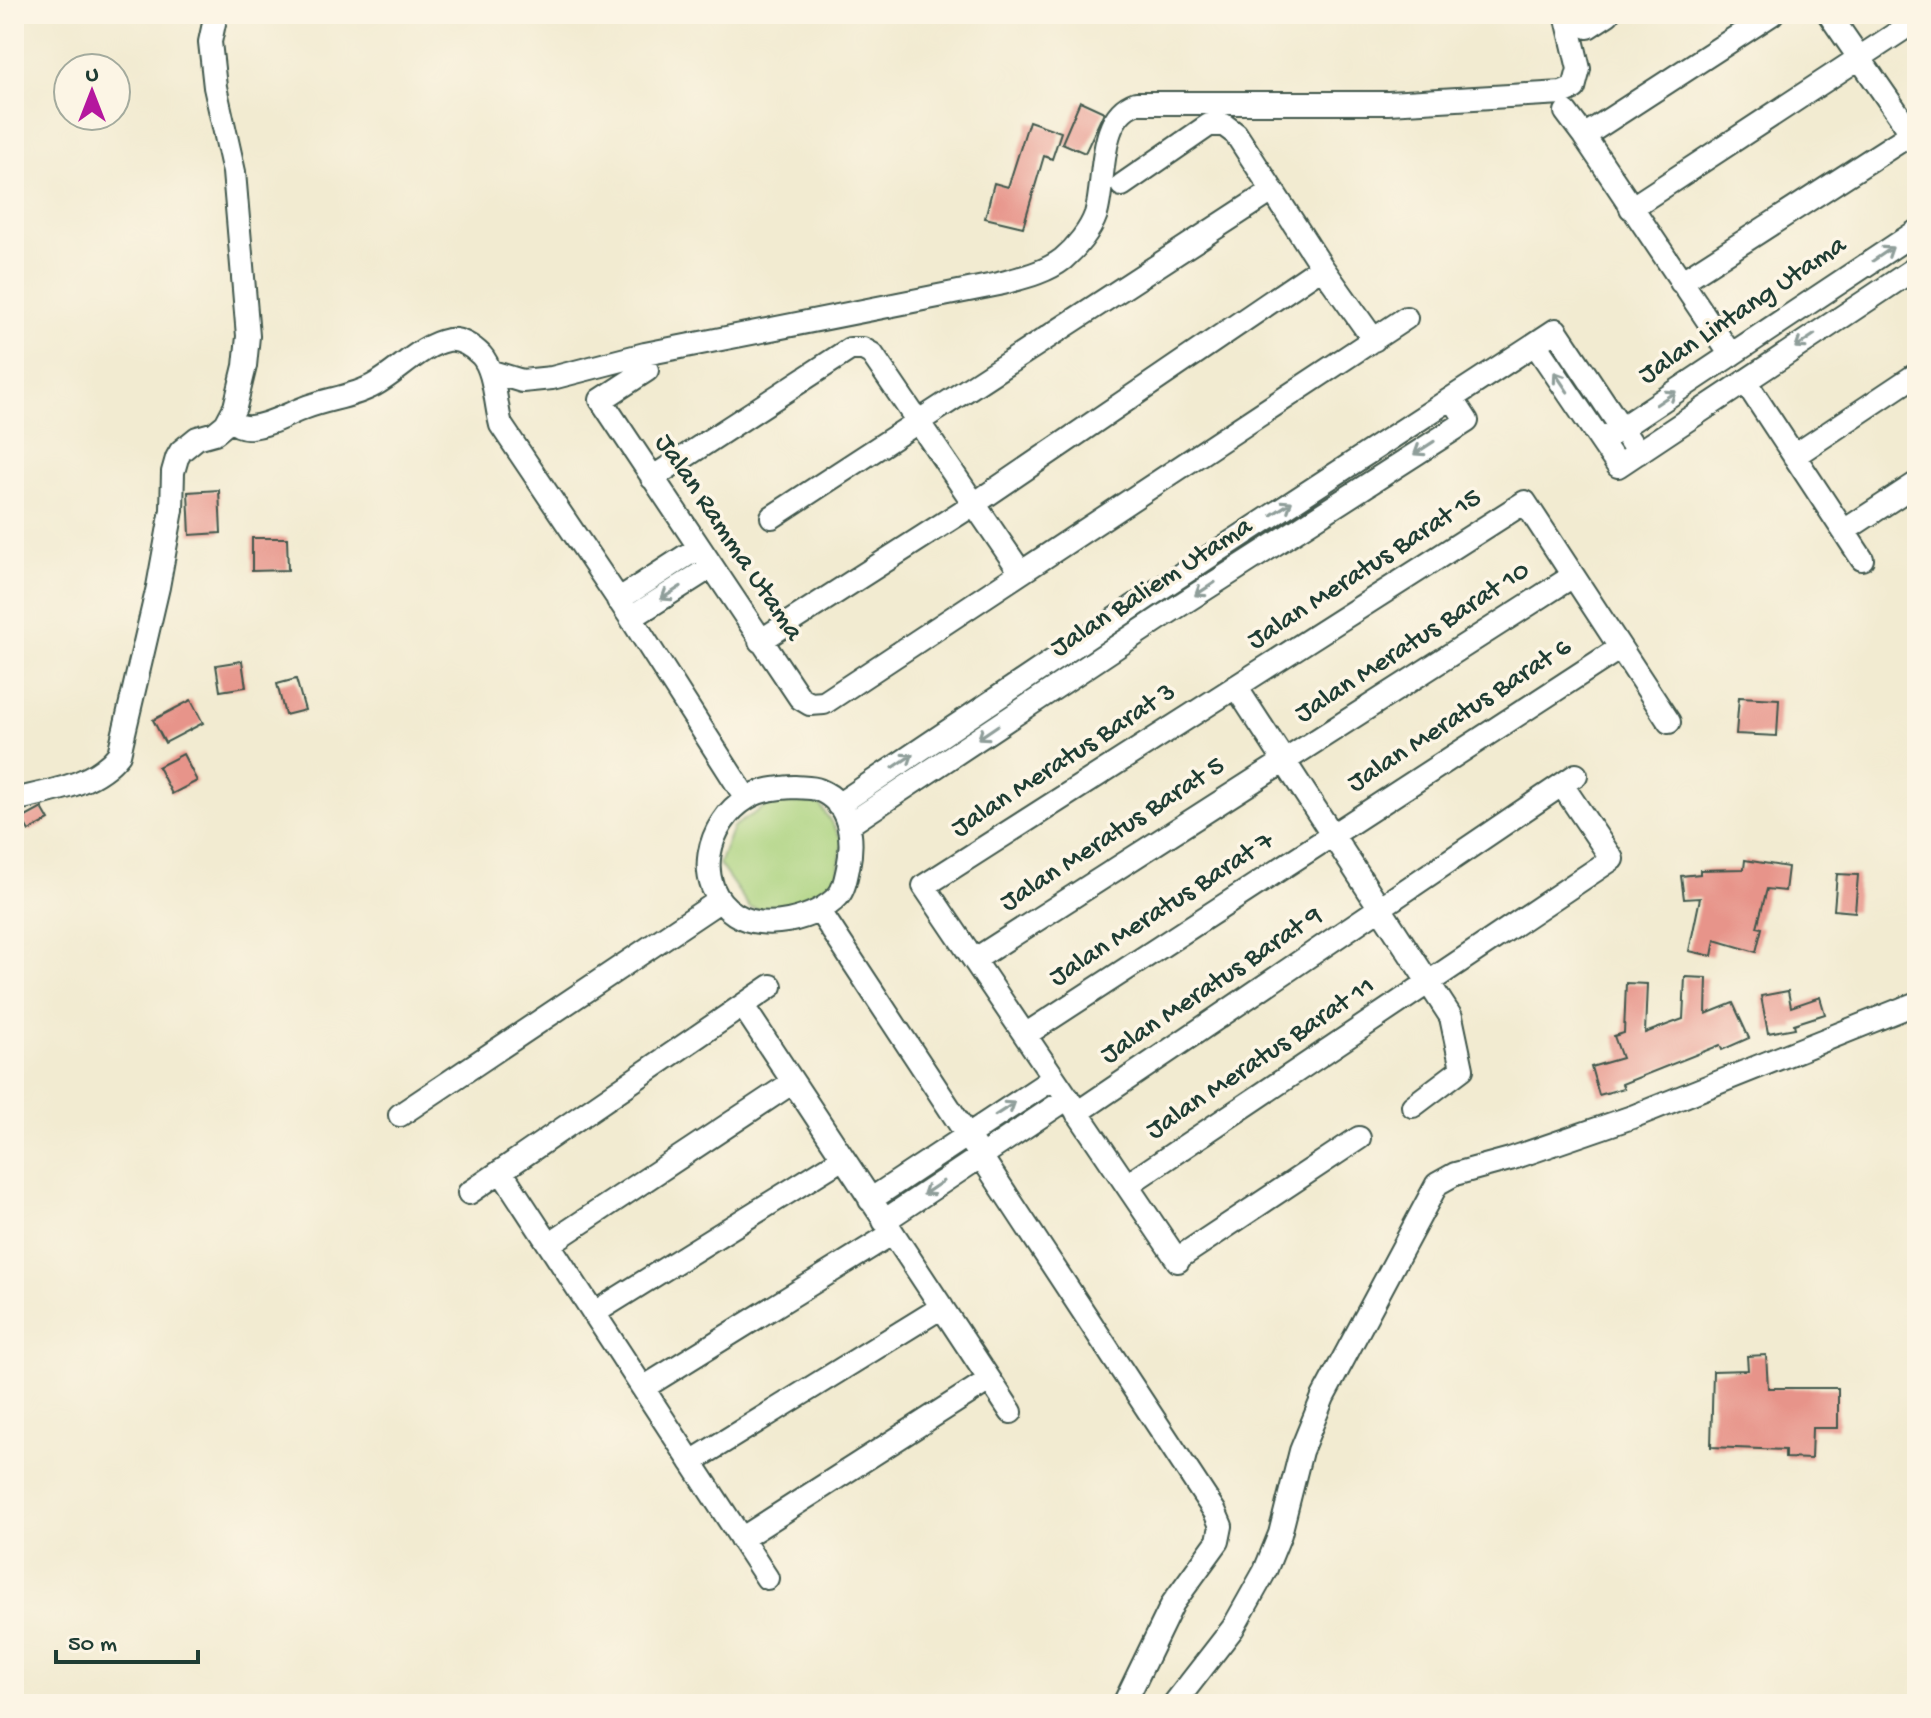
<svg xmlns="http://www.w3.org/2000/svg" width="1931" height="1718" font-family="'Gochi Hand',sans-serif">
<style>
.green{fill:#a8d17c;stroke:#648758;stroke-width:2}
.building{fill:#e7948a}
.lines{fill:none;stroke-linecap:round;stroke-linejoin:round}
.minor-casing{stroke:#3f574c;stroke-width:26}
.minor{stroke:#fff;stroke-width:22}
.oneway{stroke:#8f9e9a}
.labels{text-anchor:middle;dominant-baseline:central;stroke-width:7;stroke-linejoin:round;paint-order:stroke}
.street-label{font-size:28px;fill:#1f3d34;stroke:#fcf5e5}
</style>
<rect width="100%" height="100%" fill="#fcf5e5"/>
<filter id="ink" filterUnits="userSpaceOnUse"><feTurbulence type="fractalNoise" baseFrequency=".0125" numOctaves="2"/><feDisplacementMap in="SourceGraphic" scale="16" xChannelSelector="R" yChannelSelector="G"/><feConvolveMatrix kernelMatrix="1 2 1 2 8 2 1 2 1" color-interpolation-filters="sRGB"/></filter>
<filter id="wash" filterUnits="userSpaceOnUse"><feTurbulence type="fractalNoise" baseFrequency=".006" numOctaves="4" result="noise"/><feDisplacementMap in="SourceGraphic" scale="32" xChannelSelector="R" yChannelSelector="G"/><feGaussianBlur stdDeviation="1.8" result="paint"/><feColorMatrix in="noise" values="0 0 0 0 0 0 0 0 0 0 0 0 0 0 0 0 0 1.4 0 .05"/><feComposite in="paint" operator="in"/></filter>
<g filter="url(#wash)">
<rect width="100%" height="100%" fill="#f2ebd1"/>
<!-- green -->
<path class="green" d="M 780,797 L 820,805 L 843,841 L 837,877 L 787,913 L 750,908 L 719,864 L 733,827 Z"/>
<g id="blocks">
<!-- building -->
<path class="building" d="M 1080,101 L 1104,112 L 1085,153 L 1062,143 Z
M 1029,121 L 1061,132 L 1052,159 L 1044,156 L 1023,227 L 985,218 L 994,183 L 1008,187 Z
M 219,490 L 221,533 L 190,535 L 188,492 Z
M 252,538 L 287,538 L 288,570 L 252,571 Z
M 242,661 L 246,687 L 220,691 L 216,665 Z
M 296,679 L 305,710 L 285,715 L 277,684 Z
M 1739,697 L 1779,699 L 1777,736 L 1736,734 Z
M 191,700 L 203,723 L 165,743 L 153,720 Z
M 183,754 L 197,781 L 172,794 L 158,767 Z
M 42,808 L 49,820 L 29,831 L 22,819 Z
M 1745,860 L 1788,867 L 1785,891 L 1767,889 L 1757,927 L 1762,928 L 1756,952 L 1715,940 L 1712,956 L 1689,951 L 1700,898 L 1684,899 L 1681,876 L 1700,874 L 1700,870 L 1744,869 Z
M 1837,874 L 1858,875 L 1855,912 L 1834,910 Z
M 1685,977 L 1707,978 L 1706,1014 L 1733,1003 L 1749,1038 L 1722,1050 L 1720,1045 L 1622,1084 L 1624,1088 L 1599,1095 L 1591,1067 L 1622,1058 L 1614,1036 L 1624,1033 L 1626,983 L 1647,984 L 1645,1033 L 1683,1019 Z
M 1788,991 L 1791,1007 L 1820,997 L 1825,1014 L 1794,1024 L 1795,1028 L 1768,1033 L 1761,996 Z
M 1766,1355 L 1768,1388 L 1838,1388 L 1838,1428 L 1812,1428 L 1811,1459 L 1785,1458 L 1785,1450 L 1711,1447 L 1713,1371 L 1748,1370 L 1747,1356 Z"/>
</g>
</g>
<g filter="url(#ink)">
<use href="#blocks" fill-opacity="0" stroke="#3f574c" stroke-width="2"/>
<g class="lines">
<!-- minor casing -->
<g class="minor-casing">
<path id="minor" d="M 1829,14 L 1912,134
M 1588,27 L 1608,14
M 1566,112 L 1584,136 L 1731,355
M 1584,136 L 1772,14
M 1122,185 L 1209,125 L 1224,125 L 1236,134 L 1322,267 L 1374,340
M 1631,208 L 1917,20
M 1681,282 L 1917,130
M 1535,344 L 1618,466 L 1917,267
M 647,370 L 601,400 L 800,698 L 810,704 L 824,703 L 1406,318
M 492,372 L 522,381 L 552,378 L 645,354 L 999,284 C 1020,278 1045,273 1063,259 C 1076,248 1090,231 1096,214 C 1106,180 1097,116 1136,103 L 1388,103 L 1562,93 L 1574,88 L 1579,69 L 1566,14
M 1745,381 L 1862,559
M 229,419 C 235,424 243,428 251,427 C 270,425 286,415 304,408 C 326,399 353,397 374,385 C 398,372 421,345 448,340 C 460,338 473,347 481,355 C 495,370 495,403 501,425 L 631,618 L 746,798
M 1609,436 L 1917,231
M 1794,456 L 1917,374
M 652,478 L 850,349 L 863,349 L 872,354 L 1020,571
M 772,517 L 1272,191
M 1844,531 L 1917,483
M 618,600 L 698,548
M 631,618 L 711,567
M 760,641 L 974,504 L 1322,267
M 1236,687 L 1451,1017 L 1462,1069 L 1413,1106
M 794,787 C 802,788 812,787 819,790 C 851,803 854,839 848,868 C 846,877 844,890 838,896 C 816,920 763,932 735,914 C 691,886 707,822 747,798 C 762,789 778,788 794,787 Z
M 14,800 C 51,791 95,785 119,754 L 158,587 L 172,510 L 173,472 L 177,458 L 181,451 L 197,438 L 215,433 L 226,424 L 235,407 L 245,366 L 248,336 L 234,172 L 215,87 L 210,42 L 216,14
M 838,805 L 1149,596 L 1556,330 L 1638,453
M 850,824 L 1163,616 L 1467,421 L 1452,398
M 819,910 L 1215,1512 L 1221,1526 L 1218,1541 L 1173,1603 L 1124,1704
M 974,960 L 1573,576
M 743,1006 L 1011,1412
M 1025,1035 L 1620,648
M 1077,1113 L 1576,775
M 400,1115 L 719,901
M 501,1171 L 767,1578
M 1127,1185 L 1612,859 L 1562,785
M 469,1193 L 771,986
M 870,1200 L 1054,1078
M 884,1221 L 1068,1098
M 549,1244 L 793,1082
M 1177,1259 L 1359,1138
M 1178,1261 L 924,886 L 1525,502 L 1669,722
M 594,1313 L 843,1158
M 643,1388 L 893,1233
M 691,1462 L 942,1307
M 741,1539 L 989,1380
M 1174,1704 L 1233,1628 L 1265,1571 L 1280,1534 L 1301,1451 L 1323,1397 L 1437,1184 L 1455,1174 L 1510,1159 L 1632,1117 L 1917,1003"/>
</g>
<!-- minor -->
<use href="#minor" class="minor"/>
</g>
<!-- one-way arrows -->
<defs><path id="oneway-shaft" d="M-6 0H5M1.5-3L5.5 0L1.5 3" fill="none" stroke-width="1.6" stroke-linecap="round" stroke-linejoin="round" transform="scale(2)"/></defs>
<g class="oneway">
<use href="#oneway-shaft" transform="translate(1883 254) rotate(-34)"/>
<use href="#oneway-shaft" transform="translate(1805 341) rotate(146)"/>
<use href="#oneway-shaft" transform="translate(1561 382) rotate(-124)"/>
<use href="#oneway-shaft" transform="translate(1666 398) rotate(-34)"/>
<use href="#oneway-shaft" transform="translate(1424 448) rotate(147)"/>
<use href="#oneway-shaft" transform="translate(1282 508) rotate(-33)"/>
<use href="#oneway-shaft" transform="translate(1205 589) rotate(147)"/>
<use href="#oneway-shaft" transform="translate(671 593) rotate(147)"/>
<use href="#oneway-shaft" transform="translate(988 732) rotate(146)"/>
<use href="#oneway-shaft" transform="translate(903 761) rotate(-34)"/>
<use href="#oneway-shaft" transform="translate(1005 1109) rotate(-33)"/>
<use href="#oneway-shaft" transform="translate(933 1188) rotate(146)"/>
</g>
</g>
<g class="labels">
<!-- street labels -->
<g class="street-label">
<text transform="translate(1743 311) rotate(-34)">Jalan Lintang Utama</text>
<text transform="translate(728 538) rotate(56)">Jalan Ramma Utama</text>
<text transform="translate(1365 570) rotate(-33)">Jalan Meratus Barat 15</text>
<text transform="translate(1152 588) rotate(-33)">Jalan Baliem Utama</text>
<text transform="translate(1413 643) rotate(-33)">Jalan Meratus Barat 10</text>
<text transform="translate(1460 716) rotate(-33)">Jalan Meratus Barat 6</text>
<text transform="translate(1064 761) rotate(-33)">Jalan Meratus Barat 3</text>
<text transform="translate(1113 835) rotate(-33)">Jalan Meratus Barat 5</text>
<text transform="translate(1162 910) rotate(-33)">Jalan Meratus Barat 7</text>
<text transform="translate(1212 986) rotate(-34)">Jalan Meratus Barat 9</text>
<text transform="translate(1261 1059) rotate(-34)">Jalan Meratus Barat 11</text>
</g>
</g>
<!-- margin -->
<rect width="1931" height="1718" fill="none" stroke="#fcf5e5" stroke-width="48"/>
<!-- north arrow -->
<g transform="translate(92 92)"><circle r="38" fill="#fcf5e5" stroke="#a4ab9e" stroke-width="2"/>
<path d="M0-6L14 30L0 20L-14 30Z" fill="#b5179e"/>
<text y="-12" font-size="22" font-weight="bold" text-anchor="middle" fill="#1f3d34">U</text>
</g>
<!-- scale -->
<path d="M56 1650v12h142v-12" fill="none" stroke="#1f3d34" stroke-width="4"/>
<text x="68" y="1650" font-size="24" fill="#1f3d34" stroke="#fcf5e5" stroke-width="6" paint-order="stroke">50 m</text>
</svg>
